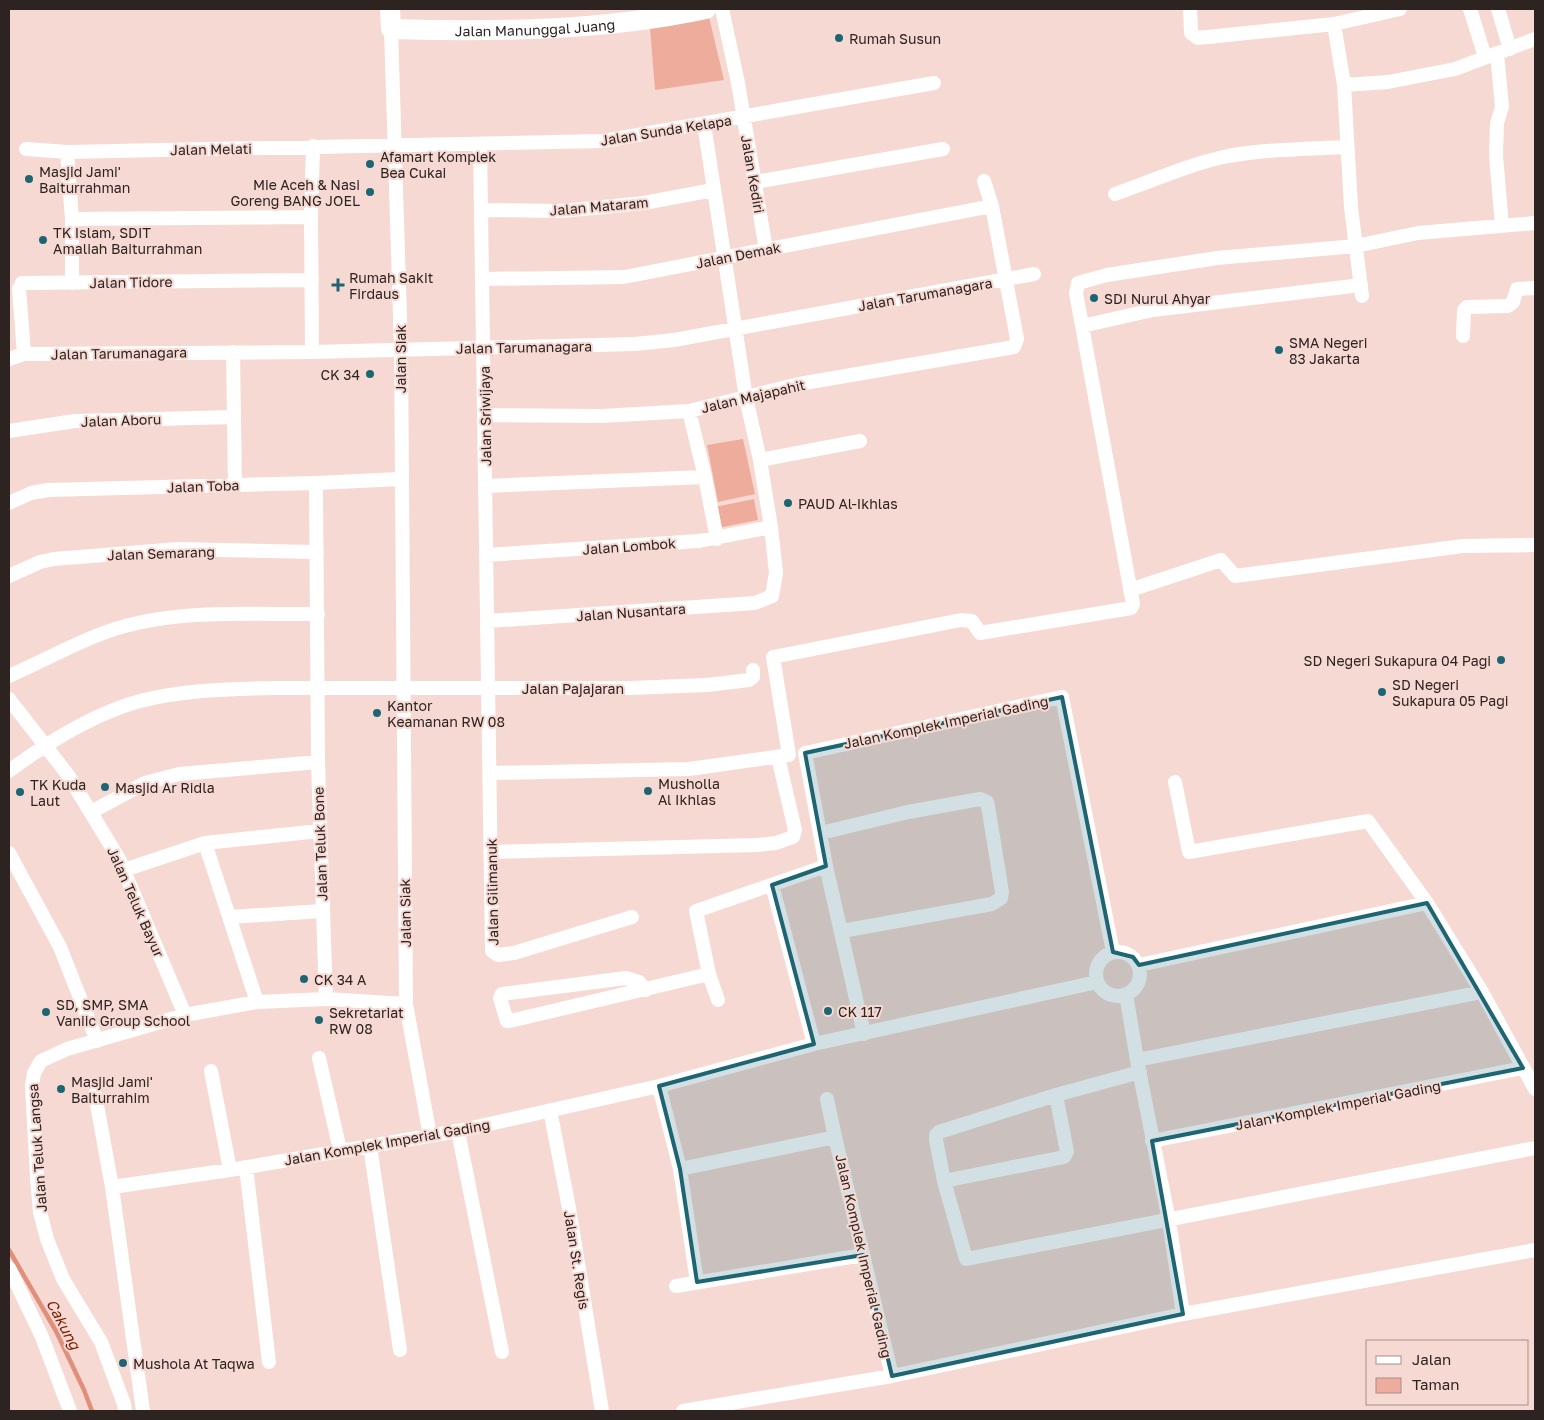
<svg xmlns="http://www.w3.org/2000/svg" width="1544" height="1420" font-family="'Golos Text',sans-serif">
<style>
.green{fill:#eead9c}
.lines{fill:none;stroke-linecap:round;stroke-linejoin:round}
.stream{stroke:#e0907a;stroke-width:4.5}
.street{stroke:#fff;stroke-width:14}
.secondary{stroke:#fff;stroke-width:20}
.marked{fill:#1e6574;fill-opacity:0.2;stroke:#1e6574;stroke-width:4;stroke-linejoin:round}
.poi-dot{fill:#1e6574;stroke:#f6d9d2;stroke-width:2}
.labels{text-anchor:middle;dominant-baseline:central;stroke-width:4;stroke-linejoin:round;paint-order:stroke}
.street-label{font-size:14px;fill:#2d2320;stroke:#f6d9d2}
.poi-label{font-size:14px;fill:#2d2320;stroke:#f6d9d2;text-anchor:start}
.water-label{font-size:15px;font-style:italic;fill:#7d1e02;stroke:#f6d9d2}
</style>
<rect width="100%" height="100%" fill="#f6d9d2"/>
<!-- green -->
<path class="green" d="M 709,17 L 724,80 L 655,90 L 650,28 Z
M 743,439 L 755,494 L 718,502 L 707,445 Z
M 754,499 L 758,520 L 718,528 L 715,507 Z"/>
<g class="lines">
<!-- stream -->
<path class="stream" d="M 9,1250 L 56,1331 L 84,1390 L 92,1411"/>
<!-- street -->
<path class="street" d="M 722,9 L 738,83 L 766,250
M 1190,9 L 1191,33 L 1198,38 L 1334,24 L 1400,9
M 1470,9 L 1485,57
M 1498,9 L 1510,49
M 1334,24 L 1344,85
M 391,29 L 401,349 L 406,1004 L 430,1136
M 1497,53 L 1502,107 L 1497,123 L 1496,156 L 1502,226
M 480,145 L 492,951 L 498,955 L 514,953 L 632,917
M 26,149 L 67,152 L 603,141 L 934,83
M 67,152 L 72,219 L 72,283
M 755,182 L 943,149
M 1115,194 C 1152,181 1189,164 1228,156 C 1267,149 1307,149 1347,147
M 483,210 L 562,211 L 644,203 L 713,190
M 72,219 L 311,217
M 482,279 L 624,277 L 992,206
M 1362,296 L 1351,207 L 1344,85 L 1388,82 L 1455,69 L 1535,39
M 1082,326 L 1153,310 L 1361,285
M 1463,336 L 1464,310 L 1467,307 L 1508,306 L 1513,302 L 1517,289 L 1535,288
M 233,352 L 235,485
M 312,352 L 311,217 L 313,146
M 24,354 L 19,289 L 22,283 L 312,280
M 9,359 L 24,354 L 312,352 L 635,344 L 674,340 L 1034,274
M 689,411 L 705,477 L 717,539
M 485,415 L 602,416 L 689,411 L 799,384 L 1014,347 L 1017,339 L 992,206 L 984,181
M 9,431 L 75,421 L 234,417
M 760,460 L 860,441
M 316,483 L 318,762 L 326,999
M 486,486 L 705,477
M 9,503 L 31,493 L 48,490 L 316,483 L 400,479
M 486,555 L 699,541 L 771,527
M 9,576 L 40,562 L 54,559 L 178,549 L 317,552
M 1130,590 L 1221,560 L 1235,576 L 1463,546 L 1535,545
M 488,621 L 755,603 L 772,596 L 776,573 L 771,527 L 760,460 L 746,398 L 704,124
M 9,676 C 41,662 73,644 106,632 C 173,608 248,615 318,614
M 9,699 L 68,775 L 119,859 L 185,1015
M 9,771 C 48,742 93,714 140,701 C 183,690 228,689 272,688 L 630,688 L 707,685 L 749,680 L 753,677 L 753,670
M 491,773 L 689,769 L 789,755 L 773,657 L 961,620 L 972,621 L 980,633 L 1131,608 L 1133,604 L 1076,293 L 1078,283 L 1107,275 L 1217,258 L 1356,246 L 1418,233 L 1535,223
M 1175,782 L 1189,852 L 1368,821 L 1427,903 L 1482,992 L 1535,1089
M 91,812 L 145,783 L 179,774 L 318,762
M 821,833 L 908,812 L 980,799 L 987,802 L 988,806 L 1002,892 L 1001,898 L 992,904 L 842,931
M 205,843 L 257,1002
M 490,852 L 757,845 L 776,843 L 793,837 L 795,830 L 778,757
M 9,853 L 60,947 L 97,1041
M 124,870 L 205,843 L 319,831
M 772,885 L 814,1044
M 231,917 L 322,911
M1096 974a22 22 0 1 1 44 0a22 22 0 1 1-44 0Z
M 1139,965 L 1427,903
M 646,990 L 639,982 L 626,978 L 502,994 L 500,998 L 507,1021 L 514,1020 L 709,974
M 1126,994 L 1137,1060 L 1169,1221 L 1183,1314
M 718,1000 L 709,974 L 696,911 L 826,866
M 864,1034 L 826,866 L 805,753 L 1062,697 L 1113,952
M 319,1058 L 340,1150
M 1137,1060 L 1482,992
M 211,1071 L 230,1170
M 1140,1072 L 1056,1095 L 939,1132 L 936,1135 L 936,1140 L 944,1181 L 966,1259 L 1535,1148
M 659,1086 L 680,1169 L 697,1282
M 95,1094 L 112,1187 L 143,1411
M 827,1099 L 835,1137
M 550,1110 L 569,1208 L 602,1411
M 458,1131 L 502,1352
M 1152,1141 L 1523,1068
M 370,1146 L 400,1350
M 246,1167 L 269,1362
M 680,1169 L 835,1137 L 892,1376
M 944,1181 L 1064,1157 L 1067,1152 L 1056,1095
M 112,1187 L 230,1170 L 458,1131 L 659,1086 L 814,1044 L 1097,982
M 9,1268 L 42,1337 L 70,1411
M 676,1286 L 863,1255
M 125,1411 L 124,1404 L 101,1342 L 63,1279 L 47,1239 L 40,1212 L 37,1178 L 32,1086 L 34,1073 L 41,1061 L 67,1049 L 185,1015 L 257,1002 L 326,999 L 406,1004
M 683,1411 L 892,1376 L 1183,1314 L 1535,1250"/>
<!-- secondary -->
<path class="secondary" id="s1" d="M 390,9 L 391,29 C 497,32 603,31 706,9"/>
</g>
<!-- marked area -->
<path class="marked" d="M 1062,697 L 1113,952 L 1133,957 L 1139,965 L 1427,903 L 1523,1068 L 1152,1141 L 1183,1314 L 892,1376 L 863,1255 L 697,1282 L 680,1169 L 659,1086 L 814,1044 L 772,885 L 826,866 L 805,753 Z"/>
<!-- markers -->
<g class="poi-dot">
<circle cx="839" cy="38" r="5"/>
<circle cx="370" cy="164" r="5"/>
<circle cx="29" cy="179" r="5"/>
<circle cx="370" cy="192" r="5"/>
<circle cx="43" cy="240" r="5"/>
<path d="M335.5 277.5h5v5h5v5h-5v5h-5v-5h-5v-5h5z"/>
<circle cx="1094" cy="298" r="5"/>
<circle cx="1279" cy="350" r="5"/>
<circle cx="370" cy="374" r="5"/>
<circle cx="788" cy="503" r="5"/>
<circle cx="1501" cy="660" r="5"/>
<circle cx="1382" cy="692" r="5"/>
<circle cx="377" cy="713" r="5"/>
<circle cx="105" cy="787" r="5"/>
<circle cx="648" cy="791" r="5"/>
<circle cx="20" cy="792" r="5"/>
<circle cx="304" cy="979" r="5"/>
<circle cx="828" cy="1011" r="5"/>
<circle cx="46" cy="1012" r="5"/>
<circle cx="319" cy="1020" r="5"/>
<circle cx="61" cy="1089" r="5"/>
<circle cx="123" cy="1363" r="5"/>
</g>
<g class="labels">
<!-- street labels -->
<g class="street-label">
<text stroke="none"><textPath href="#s1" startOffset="164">Jalan Manunggal Juang</textPath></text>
<text transform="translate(666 130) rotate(-9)">Jalan Sunda Kelapa</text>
<text transform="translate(211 149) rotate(-1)">Jalan Melati</text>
<text transform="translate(753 174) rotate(80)">Jalan Kediri</text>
<text transform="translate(599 206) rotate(-5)">Jalan Mataram</text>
<text transform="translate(738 255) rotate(-11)">Jalan Demak</text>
<text transform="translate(131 282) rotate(-1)">Jalan Tidore</text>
<text transform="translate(925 294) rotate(-10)">Jalan Tarumanagara</text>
<text transform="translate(524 347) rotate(-1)">Jalan Tarumanagara</text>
<text transform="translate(119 353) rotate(-1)">Jalan Tarumanagara</text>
<text transform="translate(400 359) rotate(-90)">Jalan Siak</text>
<text transform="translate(753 396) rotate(-13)">Jalan Majapahit</text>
<text transform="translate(485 416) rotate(-91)">Jalan Sriwijaya</text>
<text transform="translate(121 420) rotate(-2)">Jalan Aboru</text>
<text transform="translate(203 486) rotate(-2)">Jalan Toba</text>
<text transform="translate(629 546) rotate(-4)">Jalan Lombok</text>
<text transform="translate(161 553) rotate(-2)">Jalan Semarang</text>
<text transform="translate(631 612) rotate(-4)">Jalan Nusantara</text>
<text x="573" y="688">Jalan Pajajaran</text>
<text transform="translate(946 722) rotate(-12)">Jalan Komplek Imperial Gading</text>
<text transform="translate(320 844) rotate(-92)">Jalan Teluk Bone</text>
<text transform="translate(492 892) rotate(-91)">Jalan Gilimanuk</text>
<text transform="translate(136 902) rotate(66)">Jalan Teluk Bayur</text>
<text transform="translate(405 913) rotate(-91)">Jalan Siak</text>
<text transform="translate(1338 1105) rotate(-11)">Jalan Komplek Imperial Gading</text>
<text transform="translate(387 1142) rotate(-10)">Jalan Komplek Imperial Gading</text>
<text transform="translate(37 1148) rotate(-94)">Jalan Teluk Langsa</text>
<text transform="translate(864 1256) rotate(77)">Jalan Komplek Imperial Gading</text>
<text transform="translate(577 1260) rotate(81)">Jalan St. Regis</text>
</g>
<!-- poi labels -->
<g class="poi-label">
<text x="849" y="38">Rumah Susun</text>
<text x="380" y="156">Afamart Komplek<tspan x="380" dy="16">Bea Cukai</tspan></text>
<text x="39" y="171">Masjid Jami'<tspan x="39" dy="16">Baiturrahman</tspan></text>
<text x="360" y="184" text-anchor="end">Mie Aceh &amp; Nasi<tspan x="360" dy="16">Goreng BANG JOEL</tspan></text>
<text x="53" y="232">TK Islam, SDIT<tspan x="53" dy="16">Amaliah Baiturrahman</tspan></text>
<text x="349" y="277">Rumah Sakit<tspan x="349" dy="16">Firdaus</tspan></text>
<text x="1104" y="298">SDI Nurul Ahyar</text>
<text x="1289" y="342">SMA Negeri<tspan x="1289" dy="16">83 Jakarta</tspan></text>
<text x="360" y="374" text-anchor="end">CK 34</text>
<text x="798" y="503">PAUD Al-Ikhlas</text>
<text x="1491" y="660" text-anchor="end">SD Negeri Sukapura 04 Pagi</text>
<text x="1392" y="684">SD Negeri<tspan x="1392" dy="16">Sukapura 05 Pagi</tspan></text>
<text x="387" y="705">Kantor<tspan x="387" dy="16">Keamanan RW 08</tspan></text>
<text x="658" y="783">Musholla<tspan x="658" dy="16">Al Ikhlas</tspan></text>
<text x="30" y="784">TK Kuda<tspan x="30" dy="16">Laut</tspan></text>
<text x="115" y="787">Masjid Ar Ridla</text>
<text x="314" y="979">CK 34 A</text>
<text x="56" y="1004">SD, SMP, SMA<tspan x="56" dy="16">Vaniic Group School</tspan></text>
<text x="838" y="1011">CK 117</text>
<text x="329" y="1012">Sekretariat<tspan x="329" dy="16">RW 08</tspan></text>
<text x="71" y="1081">Masjid Jami'<tspan x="71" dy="16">Baiturrahim</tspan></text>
<text x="133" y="1363">Mushola At Taqwa</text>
</g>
<!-- water labels -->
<g class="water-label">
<text transform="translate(64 1324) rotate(62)">Cakung</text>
</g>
</g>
<!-- border -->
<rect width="1544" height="1420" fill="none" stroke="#2d2320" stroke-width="20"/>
<!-- legend -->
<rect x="1366" y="1340" width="162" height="65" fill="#f6d9d2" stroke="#a6908b"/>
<rect x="1376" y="1356" width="25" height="8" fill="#ffffff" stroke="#a6908b"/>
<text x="1412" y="1365" font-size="15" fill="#2d2320">Jalan</text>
<rect x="1376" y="1378" width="25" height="15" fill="#eead9c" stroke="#a6908b"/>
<text x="1412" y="1390" font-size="15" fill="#2d2320">Taman</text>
</svg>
